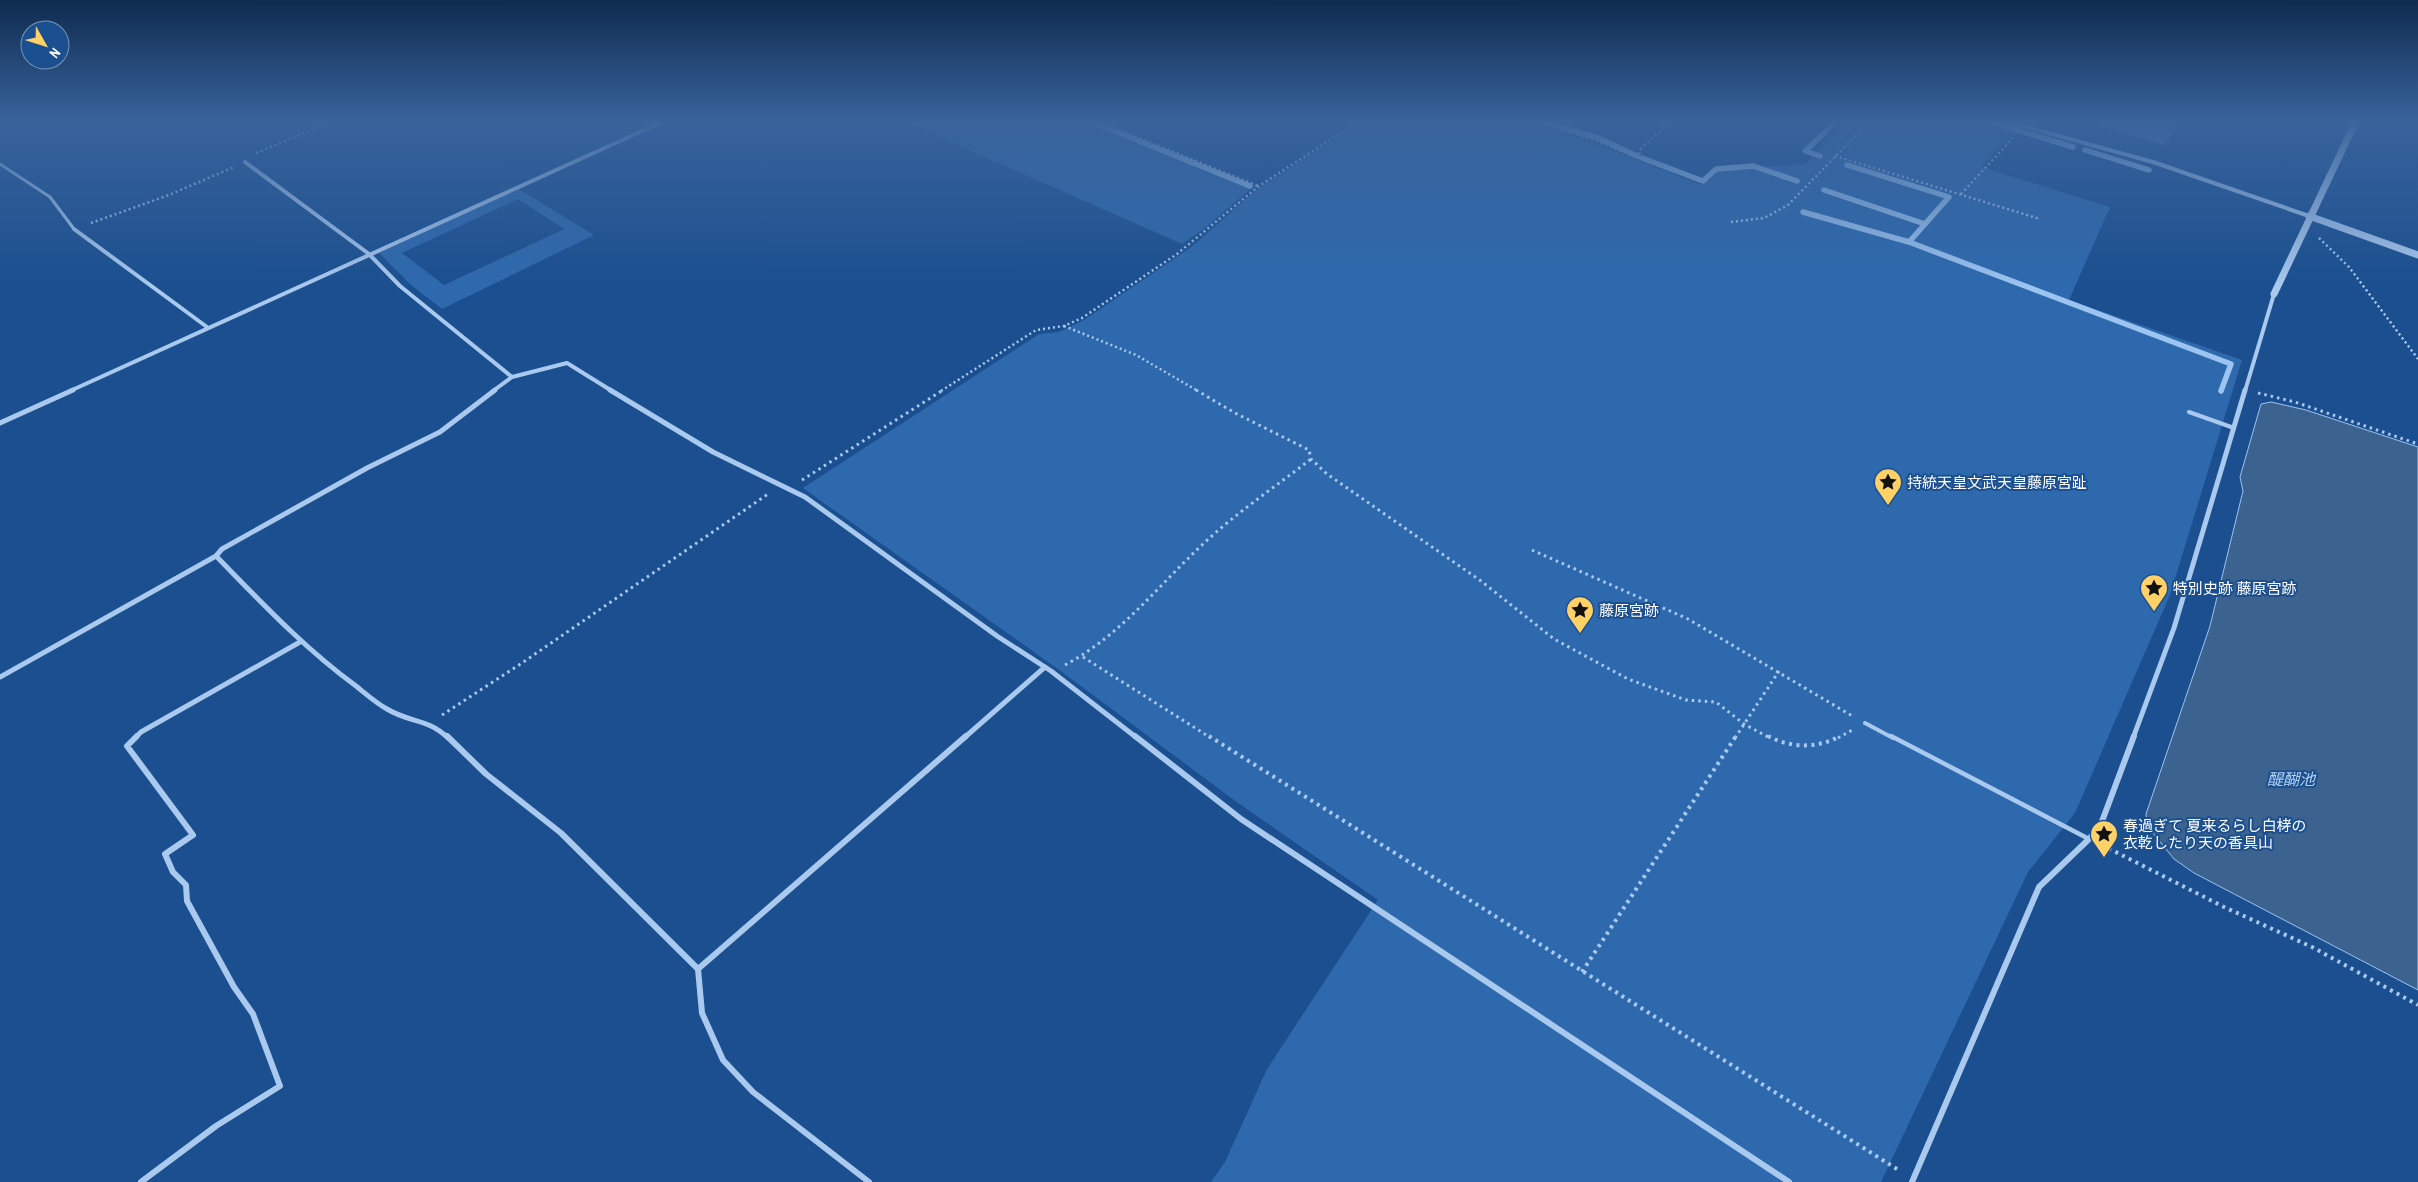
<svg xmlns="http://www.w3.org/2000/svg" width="2418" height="1182" font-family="'Archivo Narrow','Noto Sans JP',sans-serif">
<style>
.green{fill:#2e69ad;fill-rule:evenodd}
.water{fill:#3c6290;stroke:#9cc4f0}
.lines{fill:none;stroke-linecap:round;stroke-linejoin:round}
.stream{stroke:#9cc4f0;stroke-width:5.5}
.building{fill:#4478b7}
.path-far2{stroke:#a9c9ee;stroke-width:2.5;stroke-dasharray:2 3;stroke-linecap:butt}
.path-far1{stroke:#a9c9ee;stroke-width:3;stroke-dasharray:2.5 4;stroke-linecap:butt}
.path{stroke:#a9c9ee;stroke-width:4;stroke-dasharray:3 4.5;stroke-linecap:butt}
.service-far2{stroke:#a9c9ee;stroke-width:3}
.service-far1{stroke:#a9c9ee;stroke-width:4}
.service{stroke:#a9c9ee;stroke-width:4.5}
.minor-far2{stroke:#a9c9ee;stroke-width:4}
.minor-far1{stroke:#a9c9ee;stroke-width:5}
.minor{stroke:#a9c9ee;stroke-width:6}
.tertiary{stroke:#a9c9ee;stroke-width:7}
.labels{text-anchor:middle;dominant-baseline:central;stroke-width:4;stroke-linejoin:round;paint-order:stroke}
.poi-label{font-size:15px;fill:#fff;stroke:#1b4f8f;text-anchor:start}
.water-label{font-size:16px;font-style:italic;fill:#b5d3f5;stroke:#1b4f8f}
</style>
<rect width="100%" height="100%" fill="#1b4f8f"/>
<!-- green -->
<path class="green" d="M 903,121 L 1093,121 L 1254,186 L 1205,228 L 1182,244 Z
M 1361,121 L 1526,121 L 1591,142 L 1702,185 L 1715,170 L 1805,164 L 1848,121 L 1983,121 L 2015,130 L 1981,167 L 2110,207 L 2069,300 L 2242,360 L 2170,595 L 2075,813 L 2028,872 L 1881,1182 L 1211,1182 L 1225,1162 L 1267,1069 L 1378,900 L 1238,803 L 1062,672 L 803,488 L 1039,334 L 1059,332 L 1084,320 L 1190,248 L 1259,188 Z
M 519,189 L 594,235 L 442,309 L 411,285 L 379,253 ZM 518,199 L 564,229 L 444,285 L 402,253 Z"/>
<!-- water -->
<path class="water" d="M 2271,402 L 2306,410 L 2418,447 L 2418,990 L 2194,873 L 2174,859 L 2147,826 L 2146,814 L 2210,626 L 2243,491 L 2240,477 L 2261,404 Z"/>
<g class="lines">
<!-- stream -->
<path class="stream" d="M 1090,121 L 1250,186
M 1539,121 L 1596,137 L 1637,156
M 1987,121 L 2073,147
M 2085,150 L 2149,170
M 1820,156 L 1805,151 L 1837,121
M 1642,158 L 1703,181 L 1716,169 L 1753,166 L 1797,181
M 1847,165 L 1949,197 L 1909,242 L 2231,364 L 2221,391
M 1824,190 L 1925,224
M 1803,212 L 1909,242"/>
</g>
<!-- building -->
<path class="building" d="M 2100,121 L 2180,121 L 2164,145 L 2099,126 Z"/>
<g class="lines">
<!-- path-far2 -->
<path class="path-far2" d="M 1098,121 L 1258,186
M 1534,121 L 1591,139 L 1639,158 L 1640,150 L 1670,121
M 256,153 L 334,121
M 1835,156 L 2040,219
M 1961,194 L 2013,138
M 1731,222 L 1764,218 L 1788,205 L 1870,121
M 91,223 L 169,195 L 234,167
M 2319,238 L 2349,267 L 2418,359
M 1064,326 L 1136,355 L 1198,391
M 941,391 L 1036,330 L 1064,326 L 1082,318 L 1177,254 L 1259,186 L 1359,121"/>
<!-- path-far1 -->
<path class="path-far1" d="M 1196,390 L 1235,413 L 1309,450 L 1311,459 L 1327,474 L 1481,581 L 1554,639 L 1628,679 L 1686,700 L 1716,702 L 1744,724 L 1770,738
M 2258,393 L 2295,402 L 2418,444
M 802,480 L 943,390
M 1532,550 L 1688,619 L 1854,717
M 1083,657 L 1211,738
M 1065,665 C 1121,635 1157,587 1203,544 C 1236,513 1275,487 1311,459
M 442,715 L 522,663 L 768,494
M 1735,738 L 1779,671
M 1838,738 L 1854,729"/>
<!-- path -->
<path class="path" d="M 1209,736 L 1900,1171
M 1768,736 C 1790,748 1817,749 1840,736
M 2102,845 L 2224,907 L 2312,947 L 2418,1005
M 1582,972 L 1736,736"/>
<!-- service-far2 -->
<path class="service-far2" d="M 0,164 L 50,197 L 74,229"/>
<!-- service-far1 -->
<path class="service-far1" d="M 2189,412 L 2234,428
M 1865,723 L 1893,738"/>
<!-- service -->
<path class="service" d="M 1891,736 L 2089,839"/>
<!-- minor-far2 -->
<path class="minor-far2" d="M 2005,121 L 2153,162 L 2309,216
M 245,162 L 369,254 L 400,286 L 512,377
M 74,229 L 207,327
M 70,391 L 664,121
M 493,391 L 512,377 L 567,363 L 612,391
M 2245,391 L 2274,294"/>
<!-- minor-far1 -->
<path class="minor-far1" d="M 610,390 L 713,452 L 805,497 L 997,636 L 1051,671 L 1137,738
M 0,423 L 73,390
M 216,556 C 261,602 304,648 356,686 C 366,694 376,703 387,709 C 410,723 427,718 448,738
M 0,677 L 216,556 L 222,549 L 367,468 L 440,432 L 495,390
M 135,738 L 141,732 L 300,642
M 964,738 L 1045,667
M 2133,738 L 2174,628 L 2245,390"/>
<!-- minor -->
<path class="minor" d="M 137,736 L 127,746 L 193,835 L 165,854 L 173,872 L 186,885 L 187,901 L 234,987 L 253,1014 L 280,1086 L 216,1126 L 141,1182
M 447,736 L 486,774 L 561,833 L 698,969 L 702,1013 L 723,1060 L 753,1092 L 869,1182
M 1135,736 L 1241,819 L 1789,1182
M 698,969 L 966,736
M 1912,1182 L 2039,887 L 2089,839 L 2101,824 L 2134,736"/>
<!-- tertiary -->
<path class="tertiary" d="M 2309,216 L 2418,255
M 2274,294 L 2356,121"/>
</g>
<!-- sky -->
<linearGradient id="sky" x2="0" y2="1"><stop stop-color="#0f2b4f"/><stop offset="0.42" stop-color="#39639b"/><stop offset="1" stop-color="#39639b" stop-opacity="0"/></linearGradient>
<rect width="2418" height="286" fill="url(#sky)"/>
<!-- icons -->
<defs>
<g id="sight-pin" transform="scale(1.4375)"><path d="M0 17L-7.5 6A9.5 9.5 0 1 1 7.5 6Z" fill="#ffd166" stroke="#1b4f8f"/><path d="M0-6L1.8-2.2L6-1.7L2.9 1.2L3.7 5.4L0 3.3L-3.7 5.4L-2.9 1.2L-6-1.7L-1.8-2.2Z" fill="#111"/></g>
</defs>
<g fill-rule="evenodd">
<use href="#sight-pin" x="1888" y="482"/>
<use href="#sight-pin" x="2154" y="588"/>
<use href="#sight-pin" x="1580" y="610"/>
<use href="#sight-pin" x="2104" y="834"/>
</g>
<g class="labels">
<!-- poi labels -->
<g class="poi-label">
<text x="1907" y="482">持統天皇文武天皇藤原宮趾</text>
<text x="2173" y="588">特別史跡 藤原宮跡</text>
<text x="1599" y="610">藤原宮跡</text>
<text x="2123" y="825">春過ぎて 夏来るらし白𣑥の<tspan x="2123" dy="17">衣乾したり天の香具山</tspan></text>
</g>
<!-- water labels -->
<g class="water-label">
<text x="2291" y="779">醍醐池</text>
</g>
</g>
<!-- north arrow -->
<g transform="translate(45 45) rotate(129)"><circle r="24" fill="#1b4f8f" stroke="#7695bc"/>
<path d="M0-4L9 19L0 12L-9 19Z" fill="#ffd166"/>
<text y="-8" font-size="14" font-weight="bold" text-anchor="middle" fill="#ffffff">N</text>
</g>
</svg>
